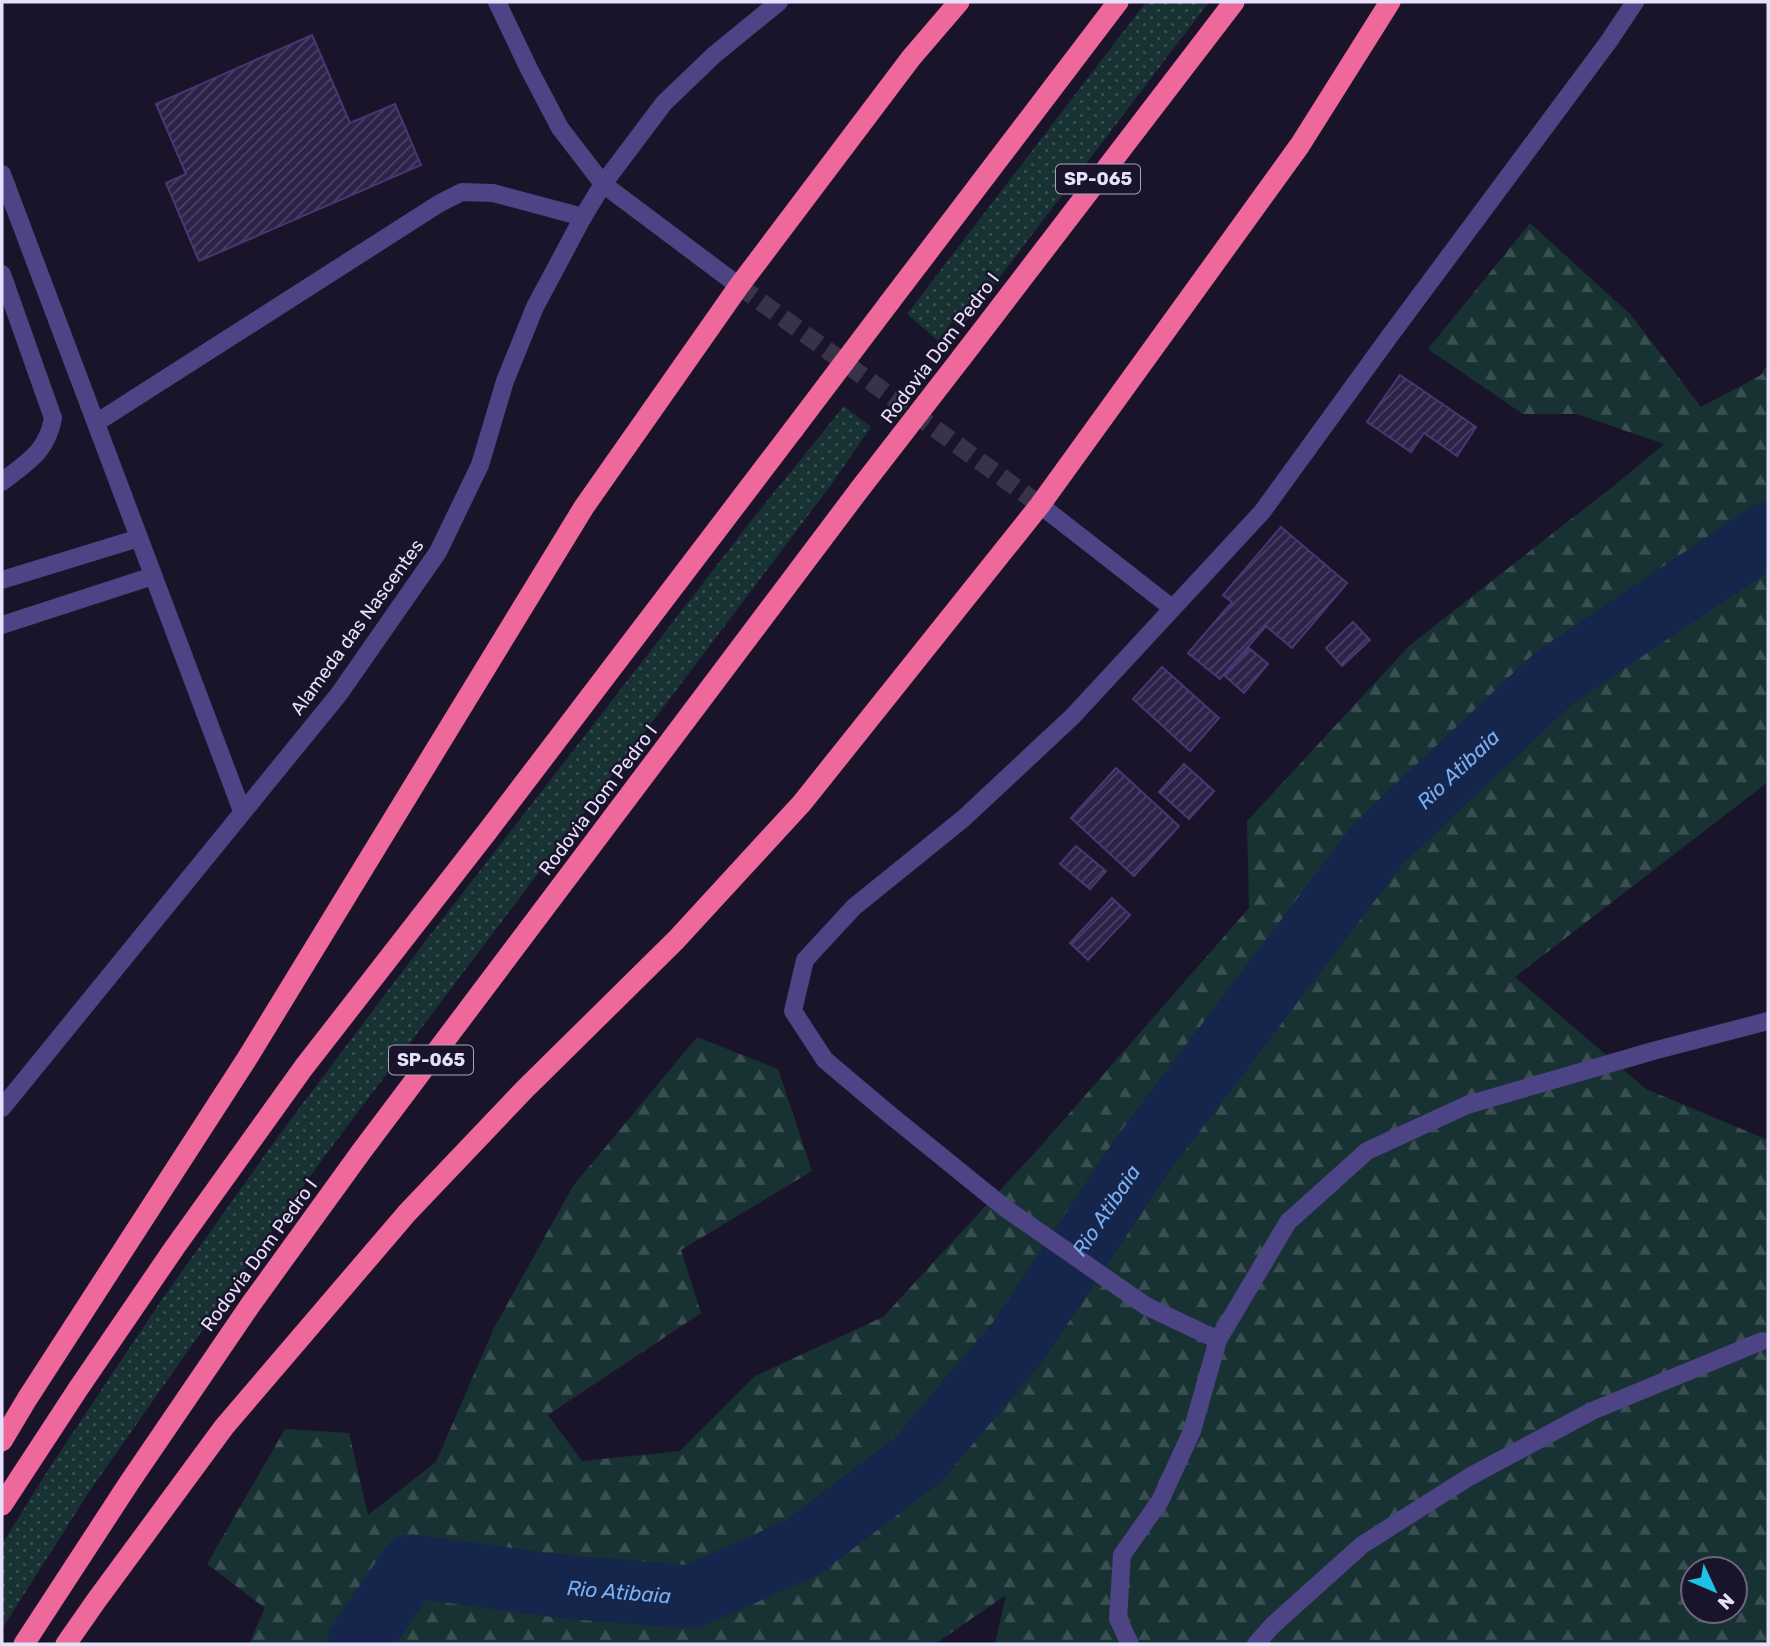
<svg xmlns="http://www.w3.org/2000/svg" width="1770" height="1646" font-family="Rubik,sans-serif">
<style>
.grass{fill:url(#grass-dots)}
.forest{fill:url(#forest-firs);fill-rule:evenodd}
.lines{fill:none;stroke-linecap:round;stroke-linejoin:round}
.river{stroke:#15254c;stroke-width:63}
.building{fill:url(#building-hatch);stroke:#483772;stroke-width:2}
.street-tunnel{stroke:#39334a;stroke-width:18;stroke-dasharray:18 9;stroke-linecap:butt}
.lane{stroke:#4c4484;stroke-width:18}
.street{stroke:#4c4484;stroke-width:18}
.highway{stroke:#ef689c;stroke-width:21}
.highway-bridge{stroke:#ef689c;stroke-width:21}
.labels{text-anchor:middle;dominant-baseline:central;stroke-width:5;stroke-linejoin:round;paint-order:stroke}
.shield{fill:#1a142a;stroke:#a9a3bd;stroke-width:2}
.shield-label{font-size:18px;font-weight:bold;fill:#e6e0fc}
.street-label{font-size:19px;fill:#e6e0fc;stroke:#1a142a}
.water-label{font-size:21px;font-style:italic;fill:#79aef1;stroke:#1a142a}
</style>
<defs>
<pattern id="grass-dots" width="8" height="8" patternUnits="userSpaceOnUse" patternTransform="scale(1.75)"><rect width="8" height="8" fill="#183133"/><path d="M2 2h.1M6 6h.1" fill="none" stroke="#3a4f51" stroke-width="1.8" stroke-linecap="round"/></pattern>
<pattern id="forest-firs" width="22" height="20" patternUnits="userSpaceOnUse" patternTransform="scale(1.75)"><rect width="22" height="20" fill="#183133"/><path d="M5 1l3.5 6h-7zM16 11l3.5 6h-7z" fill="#3a4f51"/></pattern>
<pattern id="building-hatch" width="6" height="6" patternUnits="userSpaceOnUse" patternTransform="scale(1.75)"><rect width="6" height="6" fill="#2d2249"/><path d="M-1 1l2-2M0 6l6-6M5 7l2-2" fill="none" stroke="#4b4264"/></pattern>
</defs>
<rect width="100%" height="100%" fill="#1a142a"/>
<!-- grass -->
<path class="grass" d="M 1146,2 L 1209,2 L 961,328 L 952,322 L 938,341 L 907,314 Z
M 844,406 L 871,427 L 831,485 L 321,1161 L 89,1492 L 2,1629 L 2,1544 L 50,1467 L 160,1302 L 282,1131 L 417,952 L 755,516 Z"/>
<!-- forest -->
<path class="forest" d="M 1530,223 L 1631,315 L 1701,407 L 1761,375 L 1768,363 L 1768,782 L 1515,977 L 1646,1089 L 1768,1140 L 1768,1644 L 995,1644 L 1006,1595 L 935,1644 L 249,1644 L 265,1608 L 207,1564 L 285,1429 L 349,1433 L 368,1515 L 436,1462 L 494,1328 L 573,1186 L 697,1037 L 778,1069 L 812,1171 L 681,1250 L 701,1313 L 548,1415 L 582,1461 L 680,1451 L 755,1376 L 883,1317 L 1040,1147 L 1249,908 L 1247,821 L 1410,645 L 1621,480 L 1664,444 L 1577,414 L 1523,414 L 1428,349 ZM 1693,1569 L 1735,1569 L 1735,1611 L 1693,1611 Z"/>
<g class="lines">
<!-- river -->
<path class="river" id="s1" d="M 358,1644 L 411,1566 L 565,1587 L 691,1597 L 803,1547 L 919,1459 L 1019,1340 L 1145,1151 L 1379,843 L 1555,677 L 1768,534"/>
</g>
<!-- building -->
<path class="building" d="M 312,35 L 350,123 L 395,104 L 421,165 L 199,261 L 166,183 L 186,174 L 156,104 Z
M 1400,375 L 1476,427 L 1457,456 L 1424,433 L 1411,452 L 1367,422 Z
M 1281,527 L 1347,583 L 1292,648 L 1266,626 L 1220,679 L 1188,653 L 1232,602 L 1223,595 Z
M 1353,622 L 1370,640 L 1342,666 L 1326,648 Z
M 1249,648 L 1268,664 L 1244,693 L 1225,676 Z
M 1162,667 L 1219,718 L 1190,751 L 1133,699 Z
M 1184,764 L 1214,791 L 1189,819 L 1159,792 Z
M 1116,768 L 1179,826 L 1134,876 L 1071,818 Z
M 1076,846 L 1106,871 L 1090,889 L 1060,864 Z
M 1112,898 L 1130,915 L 1088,960 L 1070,943 Z"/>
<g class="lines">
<!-- street-tunnel -->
<path class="street-tunnel" d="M 739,286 L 1040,505"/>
<!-- lane -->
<path class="lane" d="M 497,2 L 529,69 L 560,128 L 603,184
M 2,274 L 53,418 C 47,452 27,462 2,482
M 96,423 L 440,203 L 462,192 L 493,193 L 583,217
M 2,580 L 139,538
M 2,625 L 153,576"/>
<!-- street -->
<path class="street" d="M 2,174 L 242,811
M 603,184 L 739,286
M 1040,505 L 1172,608
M 2,1108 L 339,694 L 438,552 L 480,465 L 505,381 L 535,307 L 583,217 L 603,184 L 664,103 L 714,55 L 779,2
M 1218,1340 L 1146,1306 L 1005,1208 L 889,1114 L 825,1060 L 793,1011 L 805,960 L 854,907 L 964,818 L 1073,716 L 1262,512 L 1389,337 L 1609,41 L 1635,2
M 1130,1644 L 1118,1619 L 1122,1555 L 1160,1501 L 1192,1431 L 1218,1340 L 1288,1222 L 1367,1151 L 1467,1105 L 1653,1051 L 1768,1021
M 1256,1644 L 1273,1625 L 1362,1545 L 1469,1477 L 1592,1411 L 1762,1341"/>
<!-- highway -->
<path class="highway" d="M 889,303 L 1118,2
M 962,357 L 1234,2
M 2,1441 L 27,1399 L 248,1057 L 584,507 L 739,286 L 911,58 L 959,2
M 2,1505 L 78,1389 L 175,1247 L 304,1067 L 487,832 L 793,430
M 24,1644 L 129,1483 L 251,1304 L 361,1152 L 859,490
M 66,1644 L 96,1601 L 224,1427 L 407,1213 L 524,1090 L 676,940 L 802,803 L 1040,505 L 1300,145 L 1390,2"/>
<!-- highway-bridge -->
<path class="highway-bridge" d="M 793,430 L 889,303
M 859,490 L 962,357"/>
</g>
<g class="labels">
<!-- shield labels -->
<g class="shield">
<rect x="1056" y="164.5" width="84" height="29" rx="5"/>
<rect x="389" y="1045.5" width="84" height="29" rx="5"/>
</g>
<g class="shield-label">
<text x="1098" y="179">SP-065</text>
<text x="431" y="1060">SP-065</text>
</g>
<!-- street labels -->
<g class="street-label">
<text transform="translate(940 348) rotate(-53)">Rodovia Dom Pedro I</text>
<text transform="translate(357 627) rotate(-54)">Alameda das Nascentes</text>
<text transform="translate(598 800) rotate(-53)">Rodovia Dom Pedro I</text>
<text transform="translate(259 1255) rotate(-54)">Rodovia Dom Pedro I</text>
</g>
<!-- water labels -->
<g class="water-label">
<text stroke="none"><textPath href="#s1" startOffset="1522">Rio Atibaia</textPath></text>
<text stroke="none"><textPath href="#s1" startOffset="956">Rio Atibaia</textPath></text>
<text stroke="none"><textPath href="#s1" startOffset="304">Rio Atibaia</textPath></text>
</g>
</g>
<!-- border -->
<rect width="1770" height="1646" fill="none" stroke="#e6e0fc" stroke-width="7"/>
<!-- north arrow -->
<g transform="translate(1714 1590) rotate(134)"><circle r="33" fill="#1a142a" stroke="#6c667e" stroke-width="2"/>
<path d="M0-5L12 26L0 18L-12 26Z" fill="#20c1e7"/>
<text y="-10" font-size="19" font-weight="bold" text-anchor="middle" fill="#e6e0fc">N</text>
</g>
</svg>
